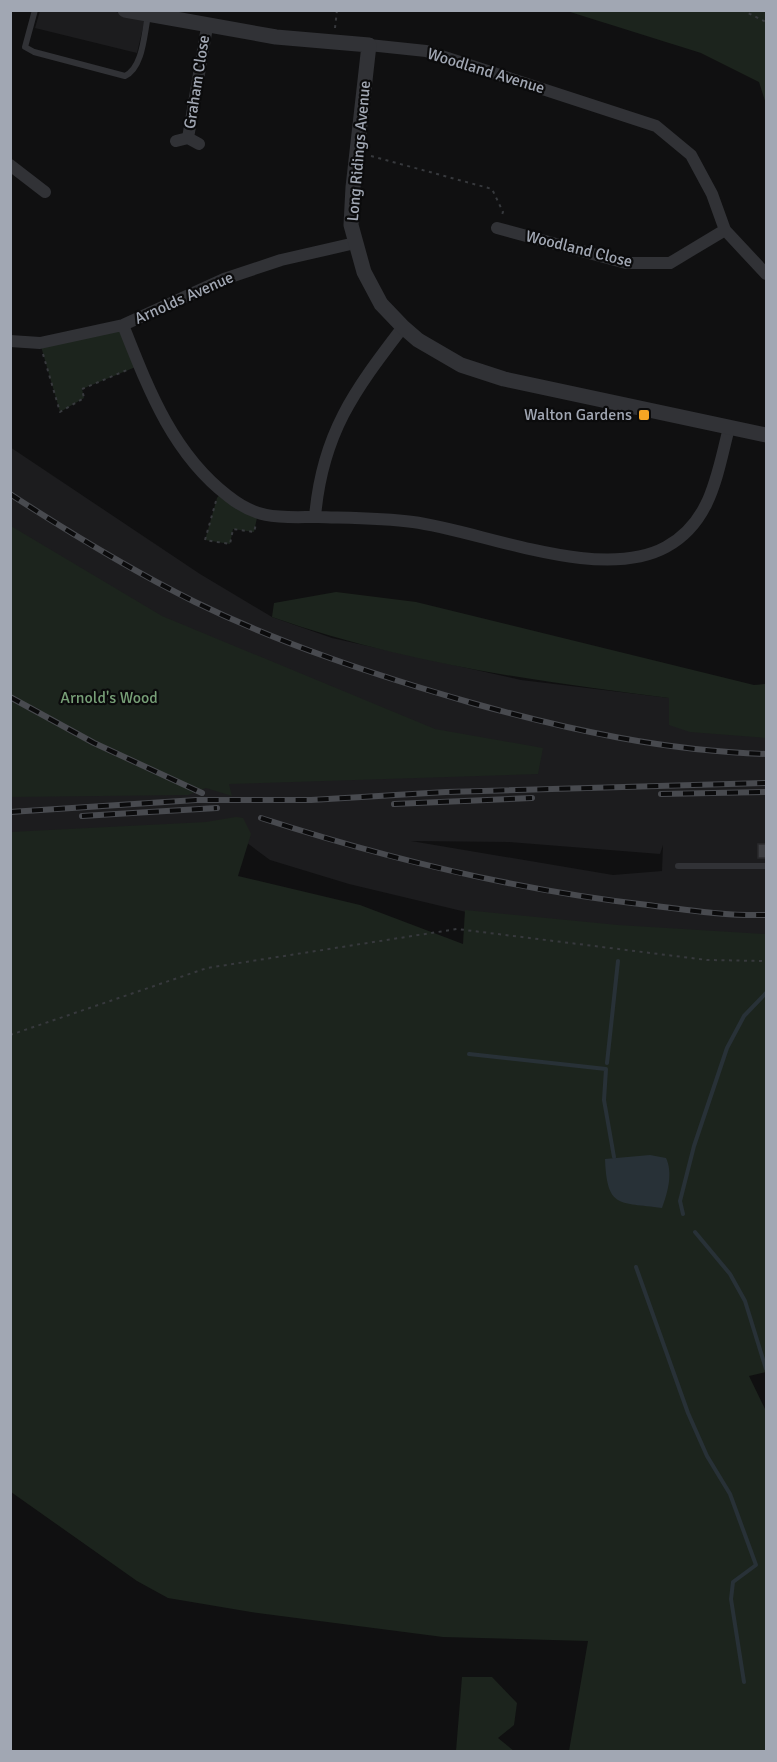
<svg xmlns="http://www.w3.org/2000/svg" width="777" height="1762" font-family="Signika,sans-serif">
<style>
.built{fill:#1c1c1e;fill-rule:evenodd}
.green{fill:#1c241d}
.water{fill:#283137}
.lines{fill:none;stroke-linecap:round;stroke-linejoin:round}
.stream{stroke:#283137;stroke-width:4}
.building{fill:#3c3d41;stroke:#2a2a2d;stroke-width:1.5}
.path{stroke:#37393d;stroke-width:2;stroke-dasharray:3 4.5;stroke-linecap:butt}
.service{stroke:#313236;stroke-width:6}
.minor{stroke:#313236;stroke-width:12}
.tertiary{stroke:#313236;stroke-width:15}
.rail-casing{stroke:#484a4f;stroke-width:6}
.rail{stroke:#0b0b0c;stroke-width:4;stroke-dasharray:11;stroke-linecap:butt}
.poi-dot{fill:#f6a524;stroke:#0b0b0c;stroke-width:2}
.labels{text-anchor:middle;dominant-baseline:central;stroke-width:4.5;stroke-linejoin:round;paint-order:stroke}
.street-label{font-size:16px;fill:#a1a7b3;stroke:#0b0b0c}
.poi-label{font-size:16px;fill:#a1a7b3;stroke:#0b0b0c;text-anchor:end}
.park-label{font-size:16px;fill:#779f77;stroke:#0b0b0c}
</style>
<rect width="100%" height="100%" fill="#101011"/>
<!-- built -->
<path class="built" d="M 40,11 L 112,11 L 145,19 L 137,53 L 35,28 Z
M 10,447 L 200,574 L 272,617 L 332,638 L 521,680 L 670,698 L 766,684 L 766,957 L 533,928 L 349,884 L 270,860 L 239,837 L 11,835 ZM 411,841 L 509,842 L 660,854 L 663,845 L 662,871 L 613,875 Z"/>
<!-- green -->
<path class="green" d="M 567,11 L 766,11 L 766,104 L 759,82 L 701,53 Z
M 123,325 L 138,366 L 82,389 L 84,398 L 60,412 L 40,343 Z
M 222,491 L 258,513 L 254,532 L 233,529 L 230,544 L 205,540 L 217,498 Z
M 11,526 L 162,616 L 435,729 L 543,748 L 538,774 L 229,784 L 232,796 L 206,788 L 188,795 L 11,797 Z
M 336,592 L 416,602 L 754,685 L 766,684 L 766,738 L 690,732 L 669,725 L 669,698 C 533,681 403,663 272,617 L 274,603 Z
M 236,817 L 243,818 L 251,834 L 238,876 L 360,905 L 463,944 L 465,910 L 618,925 L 766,934 L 766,1372 L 749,1376 L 766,1411 L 766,1751 L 569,1751 L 588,1641 L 443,1637 L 251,1612 L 168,1598 L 137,1581 L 11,1492 L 10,832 L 206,822 Z
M 462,1677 L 492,1677 L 517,1703 L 514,1725 L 498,1738 L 514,1751 L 456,1751 Z"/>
<!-- water -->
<path class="water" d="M 650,1155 L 666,1158 C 673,1173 668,1192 662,1208 C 619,1202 607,1209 605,1159 Z"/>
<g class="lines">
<!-- stream -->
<path class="stream" d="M 469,1054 L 606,1069 L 604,1100 L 614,1157
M 607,1063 L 618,961
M 683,1214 L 680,1201 L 694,1146 L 727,1048 L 744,1016 L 766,993
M 695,1232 L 730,1274 L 745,1301 L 766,1369
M 636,1267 L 688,1413 L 707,1456 L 730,1494 L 756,1565 L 733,1582 L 731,1599 L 744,1682"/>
</g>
<!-- building -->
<path class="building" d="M 758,844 L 766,844 L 766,858 L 758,858 Z"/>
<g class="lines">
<!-- path -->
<path class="path" d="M 742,10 L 766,22
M 335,28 L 337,10
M 371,156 L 492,189 L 503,212 L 501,217
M 43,354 L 60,412 L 84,398 L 82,389 L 127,370
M 216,501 L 205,540 L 230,544 L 233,529 L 254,532 L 256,524
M 10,1035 L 207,968 L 457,929 L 707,960 L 766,961"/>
<!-- service -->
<path class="service" d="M 35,10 L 25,47 L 34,52 L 125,76 C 143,68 144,34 148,16
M 678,866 L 766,866"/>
<!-- minor -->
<path class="minor" d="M 369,45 L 426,51 L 656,126 L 691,155 L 712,194 L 725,230 L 766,274
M 188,138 L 207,27
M 176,141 L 188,138 L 199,144
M 10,165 L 45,192
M 497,228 L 626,263 L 670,263 L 725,230
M 123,325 C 148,388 172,453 228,496 C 259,521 282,517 318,517 C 349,518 382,518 413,522 C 482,531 600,583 666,547 C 712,522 717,473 729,428
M 10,341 L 40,343 L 123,325 L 224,279 L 281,260 L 355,243
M 315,517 C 322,434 354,391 403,327"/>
<!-- tertiary -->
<path class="tertiary" d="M 125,10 L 276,37 L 369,45 L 353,187 L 351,225 L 364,272 L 381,304 L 403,327 L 418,340 L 461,365 L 504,379 L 766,435"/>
<!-- rail casing -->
<g class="rail-casing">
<path id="rail" d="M 10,494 C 70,533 131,570 195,602 C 283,645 378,676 472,703 C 569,730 666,751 766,754
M 10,697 L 94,743 L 202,793
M 661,794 L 766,792
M 394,804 L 532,798
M 10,812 L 196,800 L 311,800 L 446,792 L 766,783
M 82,816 L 217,808
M 261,818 C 388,859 516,890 648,905 C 687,910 727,916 766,915"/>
</g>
<!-- rail -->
<use href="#rail" class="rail"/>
</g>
<!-- markers -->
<rect class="poi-dot" x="638" y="409" width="12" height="12" rx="3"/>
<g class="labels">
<!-- street labels -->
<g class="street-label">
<text transform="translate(486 71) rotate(17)">Woodland Avenue</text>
<text transform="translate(197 82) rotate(-81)">Graham Close</text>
<text transform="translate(359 151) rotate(-85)">Long Ridings Avenue</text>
<text transform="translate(579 249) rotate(14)">Woodland Close</text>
<text transform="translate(184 298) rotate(-24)">Arnolds Avenue</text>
</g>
<!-- poi labels -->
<g class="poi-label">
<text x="632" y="415">Walton Gardens</text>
</g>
<!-- park labels -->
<g class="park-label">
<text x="109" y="698">Arnold's Wood</text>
</g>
</g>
<!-- border -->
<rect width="777" height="1762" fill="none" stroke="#a1a7b3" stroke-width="24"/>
</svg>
